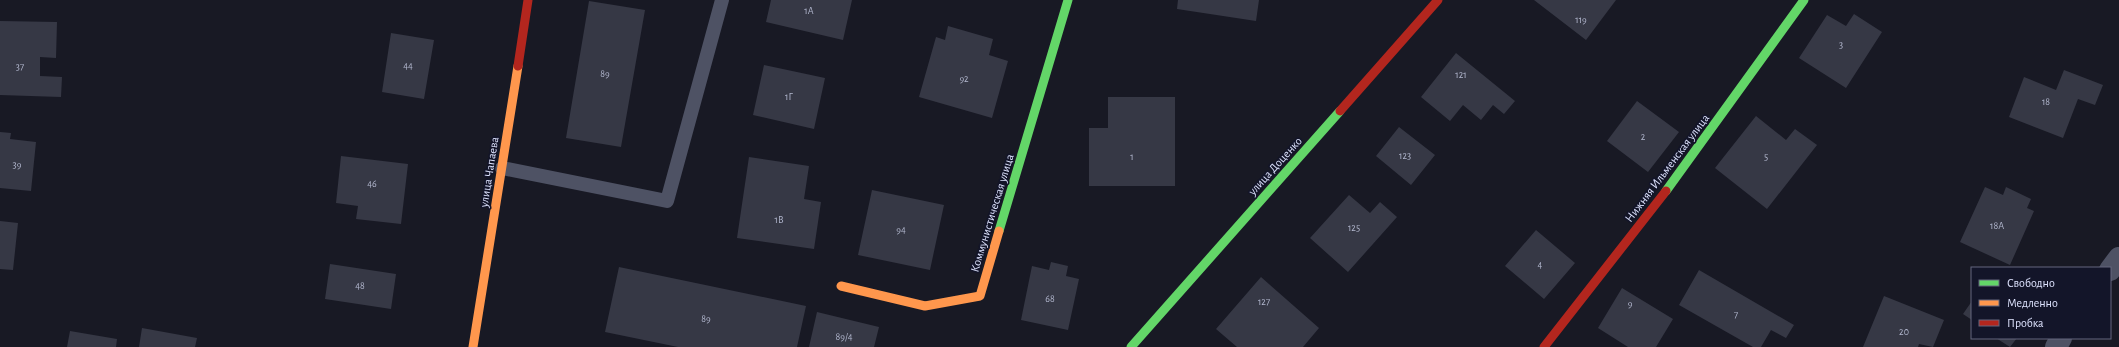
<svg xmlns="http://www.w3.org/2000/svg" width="2119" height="347" font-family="'Alegreya Sans',sans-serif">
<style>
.building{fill:#363845}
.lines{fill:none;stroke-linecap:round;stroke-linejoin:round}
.lane{stroke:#4e5264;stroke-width:14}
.street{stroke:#4e5264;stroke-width:22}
.fast{stroke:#63d668;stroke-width:9}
.slow{stroke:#ff974d;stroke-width:9}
.jam{stroke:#b3261e;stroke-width:9}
.labels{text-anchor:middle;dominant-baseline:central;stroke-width:3.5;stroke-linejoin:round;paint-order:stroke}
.number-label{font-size:10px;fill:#b3b8cf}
.street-label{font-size:12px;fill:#dde2fd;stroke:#131529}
</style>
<rect width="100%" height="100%" fill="#181924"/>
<!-- building -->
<path class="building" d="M 771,0 L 852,0 L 843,40 L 766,22 Z
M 1178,0 L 1259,0 L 1256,21 L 1177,9 Z
M 1534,0 L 1616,0 L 1586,40 Z
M 589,1 L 645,10 L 621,147 L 566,138 Z
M 1854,14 L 1882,32 L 1846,88 L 1799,58 L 1827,15 L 1846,26 Z
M 0,21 L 57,22 L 56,58 L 40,57 L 40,76 L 62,77 L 61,97 L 0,95 Z
M 948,26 L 993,39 L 989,55 L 1008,61 L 992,118 L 919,97 L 936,37 L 945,40 Z
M 391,33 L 434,40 L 424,99 L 382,92 Z
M 1456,53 L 1515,101 L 1504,114 L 1493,105 L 1481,120 L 1463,105 L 1450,121 L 1421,97 Z
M 764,65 L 825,78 L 814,129 L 753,115 Z
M 2064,70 L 2103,85 L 2095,105 L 2078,99 L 2063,138 L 2009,117 L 2024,77 L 2056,90 Z
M 1108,97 L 1175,97 L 1175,186 L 1089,186 L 1089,128 L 1108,128 Z
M 1637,101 L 1679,132 L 1648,172 L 1607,141 Z
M 1756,116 L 1786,140 L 1795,129 L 1817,145 L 1767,209 L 1715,168 Z
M 1399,127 L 1435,155 L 1411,185 L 1376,156 Z
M 0,132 L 11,133 L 10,139 L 36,142 L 31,191 L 0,188 Z
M 341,156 L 408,164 L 401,224 L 356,219 L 358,206 L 336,203 Z
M 749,157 L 809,166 L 804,199 L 821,202 L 814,249 L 737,238 Z
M 1985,187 L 2003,195 L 2006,187 L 2031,199 L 2027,208 L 2034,211 L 2010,265 L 1960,242 Z
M 872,190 L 944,205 L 930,270 L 858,255 Z
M 1349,195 L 1370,213 L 1380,202 L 1397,217 L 1348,272 L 1310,238 Z
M 0,221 L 18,223 L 13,270 L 0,269 Z
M 1536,230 L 1575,263 L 1544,299 L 1505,266 Z
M 1051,262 L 1068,266 L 1066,276 L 1079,279 L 1068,330 L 1021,320 L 1032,266 L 1049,270 Z
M 330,264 L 396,274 L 391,309 L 325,299 Z
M 619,267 L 806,306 L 797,347 L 678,347 L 605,332 Z
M 1699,270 L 1794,325 L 1786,338 L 1771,330 L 1761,347 L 1753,347 L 1679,305 Z
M 1261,277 L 1319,328 L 1303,347 L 1237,347 L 1216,329 Z
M 1622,288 L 1673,319 L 1656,347 L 1628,347 L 1598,328 Z
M 1884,296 L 1944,320 L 1933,347 L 1919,344 L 1918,347 L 1863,347 Z
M 1972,301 L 1972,320 L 1963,314 Z
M 817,312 L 879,327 L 874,347 L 809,347 Z
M 142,328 L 197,338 L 195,347 L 139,347 Z
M 70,331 L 117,339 L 116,347 L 67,347 Z
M 1996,338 L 2017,338 L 2010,347 Z"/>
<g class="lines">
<!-- lane -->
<path class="lane" d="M 502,168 L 667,201 L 722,0"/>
<!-- street -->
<path class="street" d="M 2110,270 L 2119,258
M 2056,347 L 2061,338"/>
<!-- fast -->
<path class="fast" d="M 1666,191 L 1804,0
M 999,231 L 1068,0
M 1131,347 L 1340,111"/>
<!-- slow -->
<path class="slow" d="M 841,286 L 925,306 L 980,296 L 999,231
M 473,347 L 518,66"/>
<!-- jam -->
<path class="jam" d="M 518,66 L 528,0
M 1340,111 L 1438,0
M 1544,347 L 1666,191"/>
</g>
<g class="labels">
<!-- number labels -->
<g class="number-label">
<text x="809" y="11">1А</text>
<text x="1581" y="20">119</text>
<text x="1841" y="45">3</text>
<text x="408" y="66">44</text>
<text x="20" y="67">37</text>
<text x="605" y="74">89</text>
<text x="1461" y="75">121</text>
<text x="964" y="79">92</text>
<text x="789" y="97">1Г</text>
<text x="2046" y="102">18</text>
<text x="1643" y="137">2</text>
<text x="1405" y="156">123</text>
<text x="1132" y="157">1</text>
<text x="1766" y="157">5</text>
<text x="17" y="165">39</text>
<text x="372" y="184">46</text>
<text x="779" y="220">1В</text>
<text x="1997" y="226">18А</text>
<text x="1354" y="228">125</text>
<text x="901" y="230">94</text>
<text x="1540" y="265">4</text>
<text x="360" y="286">48</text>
<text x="1050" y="299">68</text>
<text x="1264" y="302">127</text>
<text x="1630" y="304">9</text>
<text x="1736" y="315">7</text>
<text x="706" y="319">89</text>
<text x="1904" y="332">20</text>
<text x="844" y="337">89/4</text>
</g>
<!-- street labels -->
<g class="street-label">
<text transform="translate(1275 166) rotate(-48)">улица Доценко</text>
<text transform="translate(1667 168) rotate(-53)">Нижняя Ильменская улица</text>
<text transform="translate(489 172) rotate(-81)">улица Чапаева</text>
<text transform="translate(992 213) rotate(-73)">Коммунистическая улица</text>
</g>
</g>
<!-- legend -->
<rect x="1971" y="267" width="140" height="72" fill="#131529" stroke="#64677e"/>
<rect x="1979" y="280" width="20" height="6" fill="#63d668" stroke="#64677e"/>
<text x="2007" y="287" font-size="12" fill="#dde2fd">Свободно</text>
<rect x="1979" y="300" width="20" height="6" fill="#ff974d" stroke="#64677e"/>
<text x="2007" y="307" font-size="12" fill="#dde2fd">Медленно</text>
<rect x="1979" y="320" width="20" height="6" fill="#b3261e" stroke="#64677e"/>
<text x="2007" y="327" font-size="12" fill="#dde2fd">Пробка</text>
</svg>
